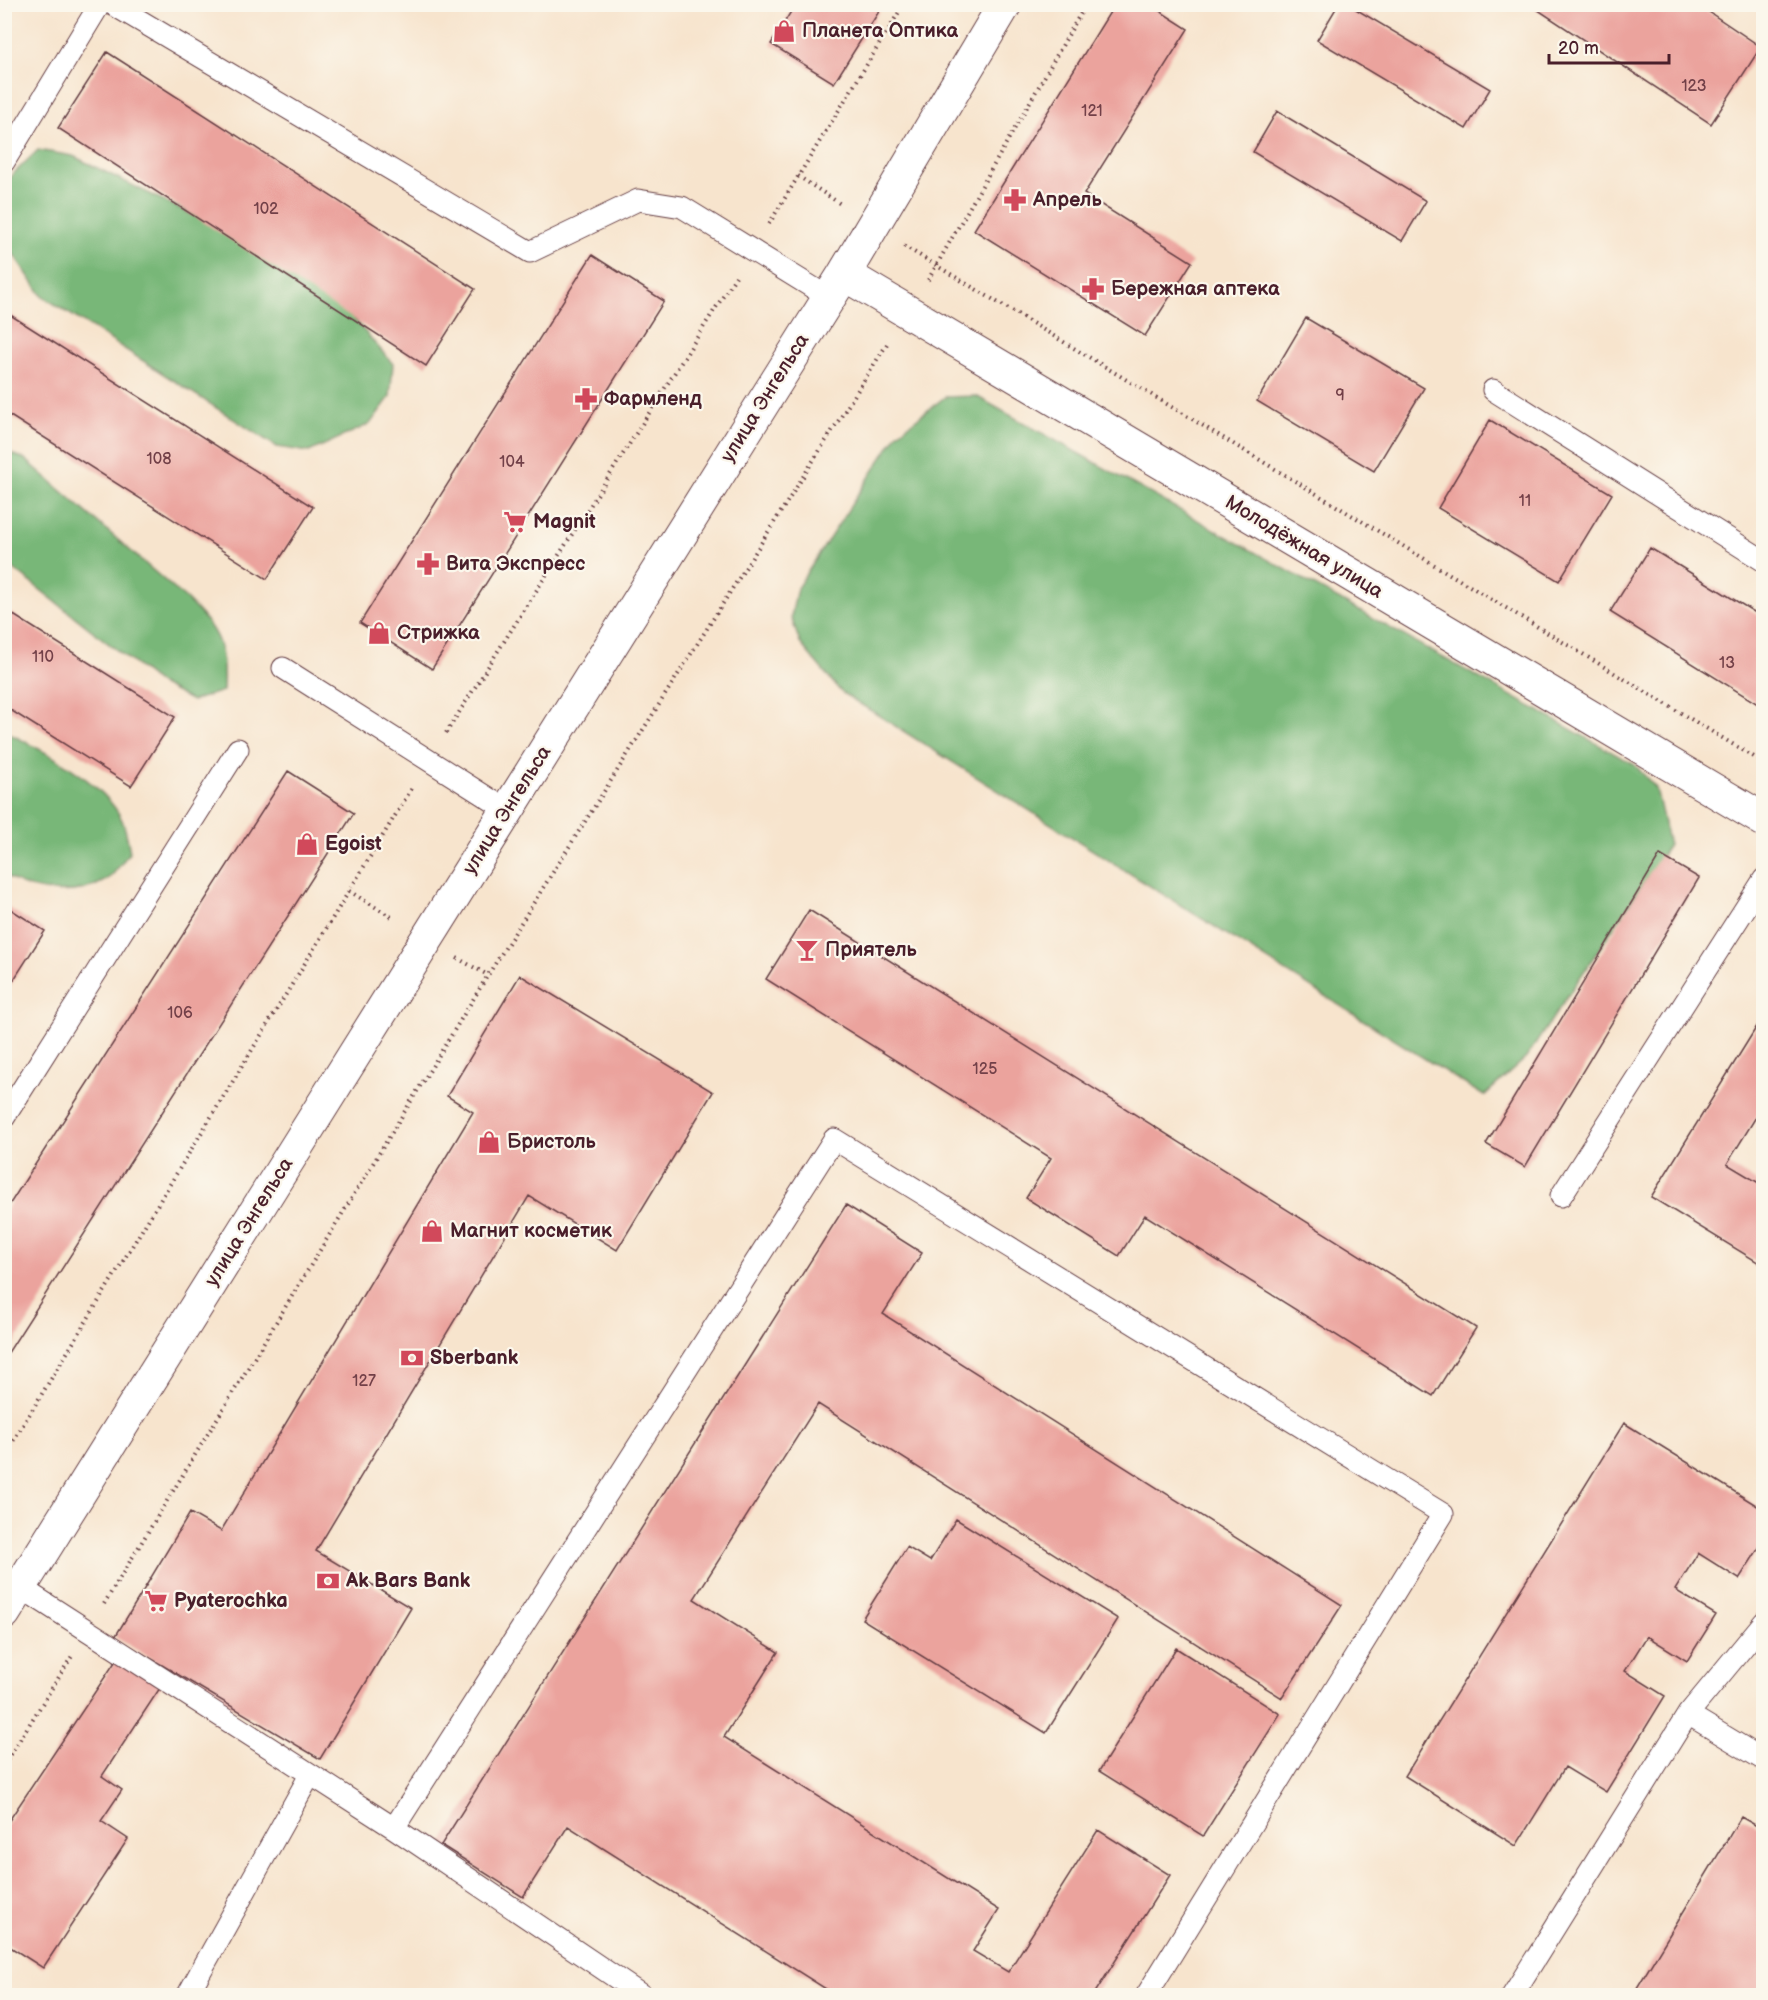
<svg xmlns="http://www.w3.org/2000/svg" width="1768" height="2000" font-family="'Balsamiq Sans',sans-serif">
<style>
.forest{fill:#78b778;stroke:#616b52;stroke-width:1.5}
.building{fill:#eba39d}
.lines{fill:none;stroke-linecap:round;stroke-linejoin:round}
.lane-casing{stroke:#643d43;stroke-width:23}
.secondary-casing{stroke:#643d43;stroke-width:35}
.path{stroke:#643d43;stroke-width:4;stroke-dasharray:1.5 4.5;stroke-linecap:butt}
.lane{stroke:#fff;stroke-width:21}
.secondary{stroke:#fff;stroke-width:33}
.labels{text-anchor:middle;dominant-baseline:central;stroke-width:4.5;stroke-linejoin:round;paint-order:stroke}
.number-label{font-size:16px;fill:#724048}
.poi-label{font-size:20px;font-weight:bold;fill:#4a1f2b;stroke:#fbf7ec;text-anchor:start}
.street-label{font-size:20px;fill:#4a1f2b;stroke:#fbf7ec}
</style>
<rect width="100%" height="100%" fill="#fbf7ec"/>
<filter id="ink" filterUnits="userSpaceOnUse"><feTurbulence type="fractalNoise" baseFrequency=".0167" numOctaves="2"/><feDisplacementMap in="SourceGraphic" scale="12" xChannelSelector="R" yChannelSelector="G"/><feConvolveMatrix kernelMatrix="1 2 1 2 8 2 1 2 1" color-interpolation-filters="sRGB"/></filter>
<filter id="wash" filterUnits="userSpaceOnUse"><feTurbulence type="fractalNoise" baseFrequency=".008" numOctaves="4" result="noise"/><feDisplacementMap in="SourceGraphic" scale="24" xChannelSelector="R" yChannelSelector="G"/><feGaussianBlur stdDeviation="1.35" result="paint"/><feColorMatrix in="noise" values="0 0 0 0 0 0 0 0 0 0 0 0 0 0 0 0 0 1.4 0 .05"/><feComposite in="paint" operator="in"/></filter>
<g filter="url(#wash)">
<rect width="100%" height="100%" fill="#f7e4cd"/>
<!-- forest -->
<path class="forest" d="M 38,150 L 73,156 L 199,218 L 347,311 L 393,364 L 390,397 L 370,424 L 309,452 L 277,447 L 42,296 L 5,242 L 4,191 L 12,175 Z
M 976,396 L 1635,765 L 1656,788 L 1669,845 L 1526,1058 L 1484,1096 L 841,692 L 800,643 L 791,617 L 797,588 L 898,433 L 945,397 Z
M 5,451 L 25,459 L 186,599 C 219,632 225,644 223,691 L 192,701 L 160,684 L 5,562 Z
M 4,731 C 41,749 104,781 122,820 C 126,829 128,842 130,852 C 123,860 115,875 106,880 C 77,898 32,894 5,875 Z"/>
<g id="blocks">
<!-- building -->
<path class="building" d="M 1115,4 L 1149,4 L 1188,29 L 1084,194 L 1192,262 L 1145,336 L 974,230 Z
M 1529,4 L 1697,4 L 1761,47 L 1711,124 Z
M 795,5 L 883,5 L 834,83 L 771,44 Z
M 1338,5 L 1349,5 L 1490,89 L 1466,129 L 1317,40 Z
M 107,52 L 475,289 L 426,366 L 58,128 Z
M 1277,111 L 1426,201 L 1402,241 L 1253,152 Z
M 592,255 L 664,301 L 432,669 L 360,623 Z
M 4,311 L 313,507 L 267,579 L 4,412 Z
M 1306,318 L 1424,388 L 1374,471 L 1257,401 Z
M 1490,420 L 1612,494 L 1559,581 L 1438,508 Z
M 1650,548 L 1764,618 L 1764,708 L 1610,612 Z
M 4,609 L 175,717 L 131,786 L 4,706 Z
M 288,771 L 354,813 L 4,1359 L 4,1213 Z
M 1660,855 L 1699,878 L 1525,1167 L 1486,1144 Z
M 4,905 L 45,931 L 4,995 Z
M 809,910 L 1476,1328 L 1433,1396 L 1145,1215 L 1119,1256 L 1026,1198 L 1051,1158 L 766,979 Z
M 520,975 L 713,1092 L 617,1250 L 529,1196 L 316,1551 L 411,1608 L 320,1759 L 115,1637 L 190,1513 L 221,1531 L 473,1112 L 447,1096 Z
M 1764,1015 L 1764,1104 L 1727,1164 L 1764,1186 L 1764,1266 L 1651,1197 Z
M 846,1205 L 922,1253 L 883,1314 L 1342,1605 L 1282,1698 L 818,1404 L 694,1599 L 778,1652 L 724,1737 L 999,1910 L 973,1951 L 1008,1972 L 1098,1830 L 1170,1875 L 1093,1996 L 837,1996 L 568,1826 L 523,1897 L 441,1845 Z
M 1624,1423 L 1764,1510 L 1764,1540 L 1739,1579 L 1698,1553 L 1675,1590 L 1716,1615 L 1687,1661 L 1647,1636 L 1625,1671 L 1665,1696 L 1606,1792 L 1565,1767 L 1516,1846 L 1405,1776 Z
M 956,1519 L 1118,1619 L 1046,1733 L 862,1619 L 907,1547 L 930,1561 Z
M 1176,1648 L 1280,1714 L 1203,1836 L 1099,1771 Z
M 119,1656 L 162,1685 L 102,1776 L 122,1790 L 101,1821 L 128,1839 L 43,1968 L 4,1943 L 4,1828 Z
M 1741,1817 L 1764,1830 L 1764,1996 L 1632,1996 Z"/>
</g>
</g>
<g filter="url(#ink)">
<use href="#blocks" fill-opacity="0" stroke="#643d43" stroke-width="1.5"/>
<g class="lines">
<!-- lane casing -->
<g class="lane-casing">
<path id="lane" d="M 112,4 L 530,252 L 638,200 L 682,207 L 828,297
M 4,162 L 100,4
M 1493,390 L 1764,561
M 283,668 L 507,810
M 4,1118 L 238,749
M 1561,1196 L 1764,879
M 20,1587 L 394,1828 L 643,1996
M 1688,1714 L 1764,1760
M 394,1828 L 834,1139 L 1443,1514 L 1146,1996
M 187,1996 L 310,1775
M 1512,1996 L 1688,1714 L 1764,1622"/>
</g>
<!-- secondary casing -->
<g class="secondary-casing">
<path id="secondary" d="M 844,274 L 1764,820
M 4,1613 L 844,274 L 1005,4"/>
</g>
<!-- path -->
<path class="path" d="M 798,176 L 842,205
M 769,224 L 904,4
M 904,246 L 1764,763
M 928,280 L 1086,4
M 446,733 L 736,276
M 349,891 L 395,919
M 457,958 L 488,975
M 4,1456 L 412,788
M 104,1604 L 488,975 L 887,344
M 4,1765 L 72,1656"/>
<!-- lane -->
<use href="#lane" class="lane"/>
<!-- secondary -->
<use href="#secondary" class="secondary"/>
</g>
</g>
<!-- icons -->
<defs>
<g id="shop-bare" transform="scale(1.8)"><path d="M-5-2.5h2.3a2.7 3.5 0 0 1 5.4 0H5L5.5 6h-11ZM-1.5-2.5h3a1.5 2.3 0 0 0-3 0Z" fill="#d1495b" stroke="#fbf7ec" stroke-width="2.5" paint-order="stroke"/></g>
<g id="pharmacy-bare" transform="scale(1.8)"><path d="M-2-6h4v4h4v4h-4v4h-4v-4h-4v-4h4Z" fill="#d1495b" stroke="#fbf7ec" stroke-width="2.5" paint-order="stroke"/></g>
<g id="supermarket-bare" transform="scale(1.8)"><path d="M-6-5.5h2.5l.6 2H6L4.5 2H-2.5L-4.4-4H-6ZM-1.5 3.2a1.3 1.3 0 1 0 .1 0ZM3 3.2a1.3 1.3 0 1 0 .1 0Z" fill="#d1495b" stroke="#fbf7ec" stroke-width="2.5" paint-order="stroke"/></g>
<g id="bar-bare" transform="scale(1.8)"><path d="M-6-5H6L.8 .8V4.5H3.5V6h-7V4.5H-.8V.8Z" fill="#d1495b" stroke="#fbf7ec" stroke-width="2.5" paint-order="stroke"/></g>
<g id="bank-bare" transform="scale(1.8)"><path d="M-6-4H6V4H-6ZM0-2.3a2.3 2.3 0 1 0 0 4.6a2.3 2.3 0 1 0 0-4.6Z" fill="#d1495b" stroke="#fbf7ec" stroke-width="2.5" paint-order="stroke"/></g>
</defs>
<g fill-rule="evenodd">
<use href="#shop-bare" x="784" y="31"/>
<use href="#pharmacy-bare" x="1015" y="200"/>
<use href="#pharmacy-bare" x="1093" y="289"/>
<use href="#pharmacy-bare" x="586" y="399"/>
<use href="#supermarket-bare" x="515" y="522"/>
<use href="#pharmacy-bare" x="428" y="564"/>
<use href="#shop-bare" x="379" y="633"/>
<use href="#shop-bare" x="307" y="844"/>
<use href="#bar-bare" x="807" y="950"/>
<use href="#shop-bare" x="489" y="1142"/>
<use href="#shop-bare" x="432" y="1231"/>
<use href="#bank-bare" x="412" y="1358"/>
<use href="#bank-bare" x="328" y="1581"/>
<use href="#supermarket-bare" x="156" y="1601"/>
</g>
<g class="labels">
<!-- number labels -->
<g class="number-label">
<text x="1694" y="86">123</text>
<text x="1092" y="111">121</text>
<text x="266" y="209">102</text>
<text x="1340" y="395">9</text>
<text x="159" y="459">108</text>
<text x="512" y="462">104</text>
<text x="1525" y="501">11</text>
<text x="43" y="657">110</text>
<text x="1727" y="663">13</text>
<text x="180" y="1013">106</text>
<text x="985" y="1069">125</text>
<text x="364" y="1381">127</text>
</g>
<!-- poi labels -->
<g class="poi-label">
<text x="802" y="31">Планета Оптика</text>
<text x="1033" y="200">Апрель</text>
<text x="1111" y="289">Бережная аптека</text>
<text x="604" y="399">Фармленд</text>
<text x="533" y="522">Magnit</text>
<text x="446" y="564">Вита Экспресс</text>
<text x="397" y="633">Стрижка</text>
<text x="325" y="844">Egoist</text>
<text x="825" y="950">Приятель</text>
<text x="507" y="1142">Бристоль</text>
<text x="450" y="1231">Магнит косметик</text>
<text x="430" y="1358">Sberbank</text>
<text x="346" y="1581">Ak Bars Bank</text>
<text x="174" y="1601">Pyaterochka</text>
</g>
<!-- street labels -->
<g class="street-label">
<text transform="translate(765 398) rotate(-58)">улица Энгельса</text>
<text transform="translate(1304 547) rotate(31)">Молодёжная улица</text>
<text transform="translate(507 810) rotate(-58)">улица Энгельса</text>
<text transform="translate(249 1222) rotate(-58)">улица Энгельса</text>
</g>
</g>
<!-- margin -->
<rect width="1768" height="2000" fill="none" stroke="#fbf7ec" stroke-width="24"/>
<!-- scale -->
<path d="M1549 54v9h120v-9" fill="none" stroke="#4a1f2b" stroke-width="3"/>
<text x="1558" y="54" font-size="18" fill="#4a1f2b" stroke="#fbf7ec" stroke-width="4.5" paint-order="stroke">20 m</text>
</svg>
